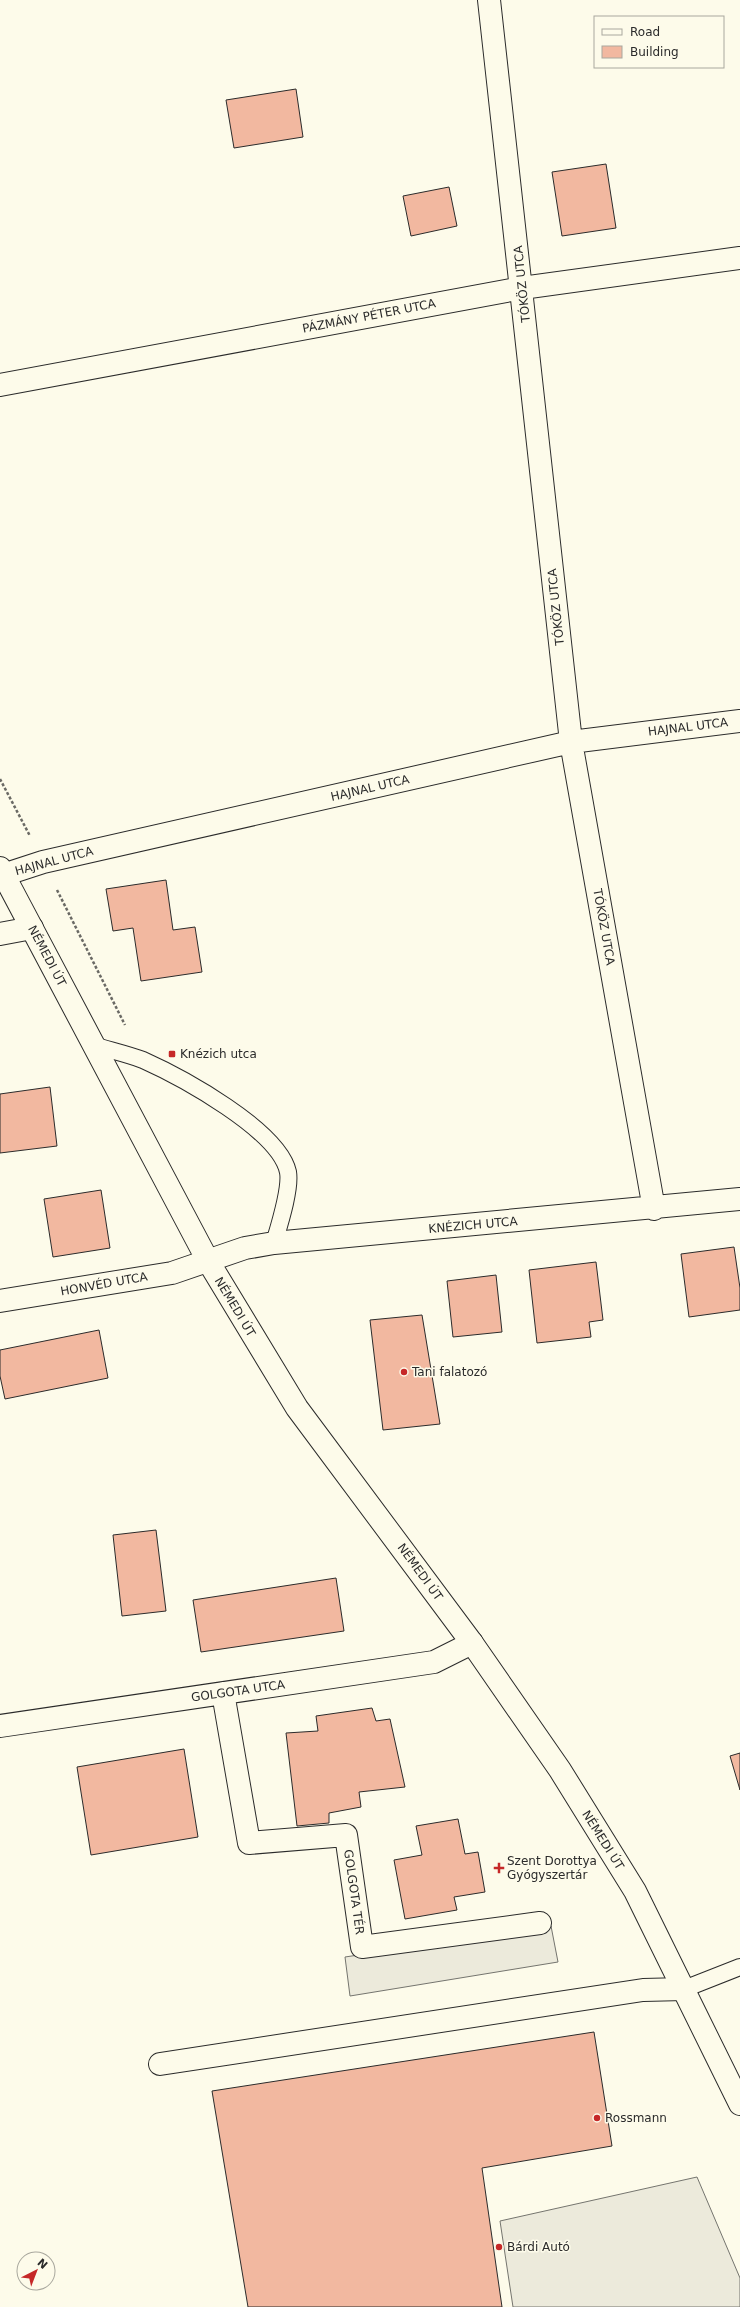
<svg xmlns="http://www.w3.org/2000/svg" width="740" height="2307" font-family="'DejaVu Sans',sans-serif">
<style>
.parking{fill:#eceadb;stroke:#74746e}
.building{fill:#f2b8a0;stroke:#2b2b2b}
.lines{fill:none;stroke-linecap:round;stroke-linejoin:round}
.lane-casing{stroke:#2b2b2b;stroke-width:18}
.street-casing{stroke:#2b2b2b;stroke-width:24}
.secondary-casing{stroke:#2b2b2b;stroke-width:24}
.path{stroke:#6a6964;stroke-width:2.5;stroke-dasharray:3 2;stroke-linecap:butt}
.lane{stroke:#fdfbea;stroke-width:16}
.street{stroke:#fdfbea;stroke-width:22}
.secondary{stroke:#fdfbea;stroke-width:22}
.poi-dot{fill:#c62828;stroke:#fdfbea;stroke-width:1.5}
.labels{text-anchor:middle;dominant-baseline:central;stroke-width:3;stroke-linejoin:round;paint-order:stroke}
.street-label{font-size:12px;fill:#2b2b2b;stroke:#fdfbea}
.poi-label{font-size:12px;fill:#2b2b2b;stroke:#fdfbea;text-anchor:start}
</style>
<rect width="100%" height="100%" fill="#fdfbea"/>
<!-- parking -->
<path class="parking" d="M 551,1926 L 558,1962 L 350,1996 L 345,1957 Z
M 697,2177 L 740,2278 L 740,2307 L 513,2307 L 500,2221 Z"/>
<!-- building -->
<path class="building" d="M 296,89 L 303,137 L 234,148 L 226,100 Z
M 606,164 L 616,228 L 562,236 L 552,172 Z
M 449,187 L 457,226 L 411,236 L 403,196 Z
M 166,880 L 173,930 L 195,927 L 202,972 L 141,981 L 133,928 L 113,931 L 106,889 Z
M 50,1087 L 57,1146 L 0,1153 L 0,1094 Z
M 101,1190 L 110,1248 L 53,1257 L 44,1199 Z
M 734,1247 L 740,1288 L 740,1310 L 689,1317 L 681,1254 Z
M 596,1262 L 603,1320 L 589,1322 L 591,1337 L 537,1343 L 529,1270 Z
M 496,1275 L 502,1332 L 453,1337 L 447,1281 Z
M 422,1315 L 440,1424 L 383,1430 L 370,1320 Z
M 99,1330 L 108,1378 L 5,1399 L 0,1376 L 0,1350 Z
M 156,1530 L 166,1611 L 122,1616 L 113,1535 Z
M 336,1578 L 344,1631 L 201,1652 L 193,1600 Z
M 372,1708 L 376,1721 L 390,1719 L 405,1787 L 359,1792 L 361,1807 L 329,1813 L 329,1823 L 297,1826 L 286,1733 L 318,1731 L 316,1716 Z
M 184,1749 L 198,1837 L 91,1855 L 77,1767 Z
M 740,1753 L 740,1790 L 730,1756 Z
M 458,1819 L 465,1854 L 478,1852 L 485,1892 L 454,1897 L 457,1910 L 405,1919 L 394,1860 L 422,1855 L 416,1826 Z
M 594,2032 L 612,2146 L 482,2168 L 502,2307 L 248,2307 L 212,2091 Z"/>
<g class="lines">
<!-- lane casing -->
<g class="lane-casing">
<path id="lane" d="M 93,1045 C 109,1050 127,1054 143,1060 C 181,1077 279,1130 288,1172 C 291,1189 279,1226 274,1243
M 684,1989 L 740,1967"/>
</g>
<!-- street casing -->
<g class="street-casing">
<path id="street" d="M 489,0 L 571,742 L 654,1209
M 0,385 L 522,288 L 740,258
M 3,875 L 43,862 L 571,742 L 740,721
M 0,934 L 32,928
M 0,1301 L 172,1273 L 245,1248 L 274,1243 L 740,1199
M 223,1693 L 249,1843 L 346,1835 L 362,1947 L 540,1923
M 0,1726 L 434,1662 L 472,1643
M 160,2064 L 643,1990 L 684,1989"/>
</g>
<!-- secondary casing -->
<g class="secondary-casing">
<path id="secondary" d="M 0,868 L 208,1261 L 297,1408 L 472,1643 L 560,1770 L 635,1891 L 740,2104"/>
</g>
<!-- path -->
<path class="path" d="M 0,779 L 30,836
M 57,890 L 125,1025"/>
<!-- lane -->
<use href="#lane" class="lane"/>
<!-- street -->
<use href="#street" class="street"/>
<!-- secondary -->
<use href="#secondary" class="secondary"/>
</g>
<!-- markers -->
<g class="poi-dot">
<rect x="168" y="1050" width="8" height="8" rx="2"/>
<circle cx="404" cy="1372" r="4"/>
<path d="M497 1862h4v4h4v4h-4v4h-4v-4h-4v-4h4z"/>
<circle cx="597" cy="2118" r="4"/>
<circle cx="499" cy="2247" r="4"/>
</g>
<g class="labels">
<!-- street labels -->
<g class="street-label">
<text transform="translate(522 284) rotate(-96)">TÓKÖZ UTCA</text>
<text transform="translate(369 316) rotate(-11)">PÁZMÁNY PÉTER UTCA</text>
<text transform="translate(556 607) rotate(-96)">TÓKÖZ UTCA</text>
<text transform="translate(688 727) rotate(-7)">HAJNAL UTCA</text>
<text transform="translate(370 788) rotate(-13)">HAJNAL UTCA</text>
<text transform="translate(54 861) rotate(-15)">HAJNAL UTCA</text>
<text transform="translate(604 927) rotate(80)">TÓKÖZ UTCA</text>
<text transform="translate(47 956) rotate(62)">NÉMEDI ÚT</text>
<text transform="translate(473 1225) rotate(-5)">KNÉZICH UTCA</text>
<text transform="translate(104 1284) rotate(-10)">HONVÉD UTCA</text>
<text transform="translate(235 1307) rotate(59)">NÉMEDI ÚT</text>
<text transform="translate(420 1572) rotate(54)">NÉMEDI ÚT</text>
<text transform="translate(238 1691) rotate(-8)">GOLGOTA UTCA</text>
<text transform="translate(603 1840) rotate(58)">NÉMEDI ÚT</text>
<text transform="translate(354 1892) rotate(82)">GOLGOTA TÉR</text>
</g>
<!-- poi labels -->
<g class="poi-label">
<text x="180" y="1054">Knézich utca</text>
<text x="412" y="1372">Tani falatozó</text>
<text x="507" y="1861">Szent Dorottya<tspan x="507" dy="14">Gyógyszertár</tspan></text>
<text x="605" y="2118">Rossmann</text>
<text x="507" y="2247">Bárdi Autó</text>
</g>
</g>
<!-- legend -->
<rect x="594" y="16" width="130" height="52" fill="#fdfbea" stroke="#a9a89e"/>
<rect x="602" y="29" width="20" height="6" fill="#fdfbea" stroke="#a9a89e"/>
<text x="630" y="36" font-size="12" fill="#2b2b2b">Road</text>
<rect x="602" y="46" width="20" height="12" fill="#f2b8a0" stroke="#a9a89e"/>
<text x="630" y="56" font-size="12" fill="#2b2b2b">Building</text>
<!-- north arrow -->
<g transform="translate(36 2271) rotate(42)"><circle r="19" fill="#fdfbea" stroke="#a9a89e"/>
<path d="M0-3L7 15L0 10L-7 15Z" fill="#c62828"/>
<text y="-6" font-size="11" font-weight="bold" text-anchor="middle" fill="#2b2b2b">N</text>
</g>
</svg>
